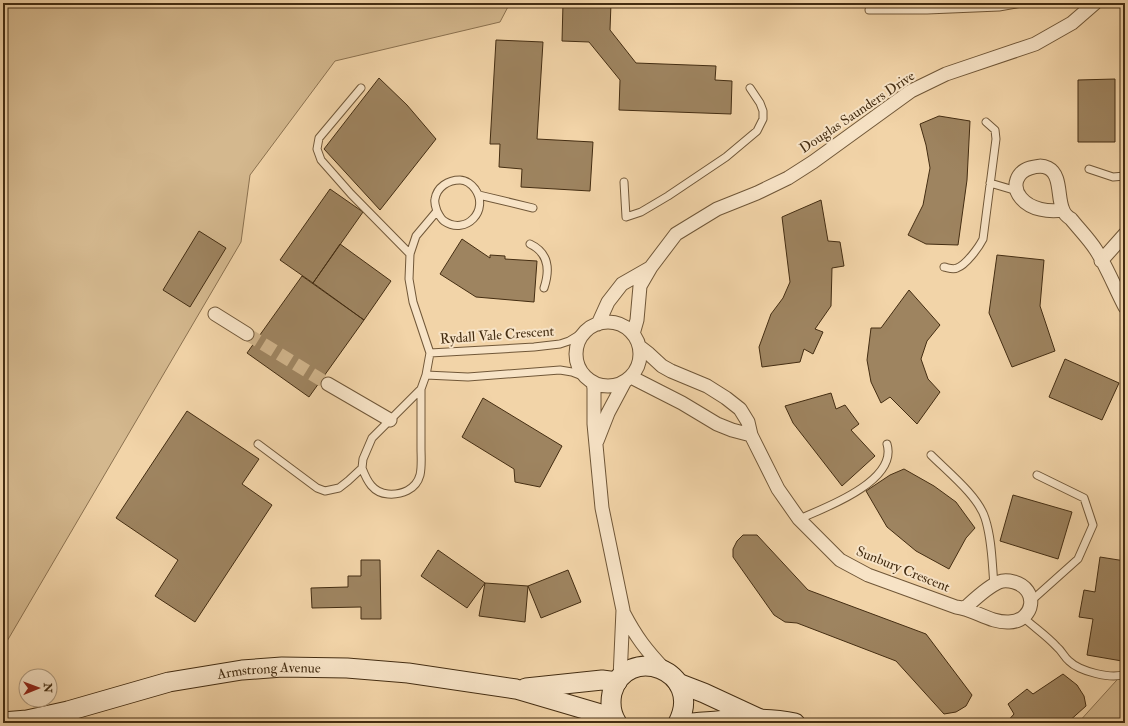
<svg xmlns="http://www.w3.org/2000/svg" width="1128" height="726" font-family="'IM FELL Double Pica',serif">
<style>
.green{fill:#d4b88e;stroke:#8c7250}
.building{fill:#9e8460;stroke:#442d12}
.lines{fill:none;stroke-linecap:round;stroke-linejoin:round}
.street-tunnel{stroke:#cfb38a;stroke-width:13;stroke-dasharray:13 6;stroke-linecap:butt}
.lane-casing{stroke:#705738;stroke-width:9}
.street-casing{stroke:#705738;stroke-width:15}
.secondary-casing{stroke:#442d12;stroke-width:21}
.lane{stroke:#f7e3c6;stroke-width:7}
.street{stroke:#f7e3c6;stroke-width:13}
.secondary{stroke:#f7e3c6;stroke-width:19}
.labels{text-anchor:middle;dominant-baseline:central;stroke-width:4;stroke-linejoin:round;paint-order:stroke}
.street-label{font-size:14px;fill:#442d12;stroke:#f7e3c6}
</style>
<rect width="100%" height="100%" fill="#f2d4a8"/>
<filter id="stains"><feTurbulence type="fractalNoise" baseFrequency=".005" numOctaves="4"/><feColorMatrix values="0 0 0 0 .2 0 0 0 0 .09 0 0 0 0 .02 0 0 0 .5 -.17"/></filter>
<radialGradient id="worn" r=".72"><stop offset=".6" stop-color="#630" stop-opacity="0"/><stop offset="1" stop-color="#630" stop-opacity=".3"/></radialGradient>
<!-- green -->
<path class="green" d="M 3,3 L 510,3 L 500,22 L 335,61 L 250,175 L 241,242 L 3,648 Z
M 1125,671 L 1125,723 L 1078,723 Z"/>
<!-- building -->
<path class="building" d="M 563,3 L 611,3 L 610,30 L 636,63 L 716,66 L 715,80 L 732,81 L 731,114 L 619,110 L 620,80 L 589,42 L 562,41 Z
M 496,40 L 543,42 L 537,139 L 593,142 L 590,191 L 521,187 L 522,169 L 499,167 L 500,144 L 490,144 Z
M 379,78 L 407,105 L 436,139 L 380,210 L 324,149 Z
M 1115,79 L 1115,142 L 1078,142 L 1078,80 Z
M 939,116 L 970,121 L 967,180 L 958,245 L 926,244 L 908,235 L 923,205 L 930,168 L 926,145 L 920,124 Z
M 330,189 L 363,212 L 313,283 L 280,260 Z
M 821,200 L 828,241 L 840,242 L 844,266 L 832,268 L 831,306 L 815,329 L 823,332 L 813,354 L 804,349 L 800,362 L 762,367 L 759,347 L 771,314 L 783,298 L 790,282 L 782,217 Z
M 199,231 L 226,248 L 190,307 L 163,290 Z
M 462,239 L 490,258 L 490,255 L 505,256 L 505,259 L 537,261 L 534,302 L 476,297 L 440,274 Z
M 340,244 L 391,281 L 364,320 L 313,283 Z
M 997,255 L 1044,260 L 1040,306 L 1055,351 L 1012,367 L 989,313 Z
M 302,276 L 364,320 L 309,397 L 247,353 Z
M 909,290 L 940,325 L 927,341 L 921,359 L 928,379 L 940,392 L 917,424 L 890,397 L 881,403 L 871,382 L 867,360 L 871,328 L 881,328 Z
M 1065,359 L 1119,383 L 1102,420 L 1049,397 Z
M 831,393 L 836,409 L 845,405 L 859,424 L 851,430 L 875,456 L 842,486 L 793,423 L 785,406 Z
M 483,398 L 562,446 L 540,487 L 515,482 L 514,469 L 462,437 Z
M 187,411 L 259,459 L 242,484 L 272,505 L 195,622 L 155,596 L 178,560 L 116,518 Z
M 904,469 L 934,486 L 956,502 L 975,528 L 966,538 L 949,569 L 916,551 L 887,527 L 866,491 L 890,475 Z
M 1013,495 L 1072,512 L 1058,559 L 1000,541 Z
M 743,535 L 757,535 L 808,590 L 926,634 L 972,695 L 966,706 L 956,712 L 944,714 L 896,661 L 797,623 L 785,622 L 774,615 L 733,557 L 733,549 L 737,541 Z
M 438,550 L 485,583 L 467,608 L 421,576 Z
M 1100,557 L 1125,561 L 1125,644 L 1122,661 L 1087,655 L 1093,619 L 1079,617 L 1084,590 L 1095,592 Z
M 361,560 L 380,560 L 381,619 L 361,619 L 361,607 L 312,608 L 311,588 L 348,587 L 348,576 L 361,576 Z
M 568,570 L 581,602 L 541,618 L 528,586 Z
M 485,583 L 528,586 L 525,622 L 479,616 Z
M 1063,674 L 1077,685 L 1084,696 L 1086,706 L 1067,723 L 1006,723 L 1014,714 L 1008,704 L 1027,689 L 1033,694 Z"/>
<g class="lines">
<!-- street-tunnel -->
<path class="street-tunnel" d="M 247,334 L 328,384"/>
<!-- lane casing -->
<g class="lane-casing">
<path id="lane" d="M 869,10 L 927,10 L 999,7 L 1022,3
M 361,88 L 319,138 L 317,149 L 321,160 L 351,194 L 410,254
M 1089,169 L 1113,177 L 1125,176
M 624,182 L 626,217 L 641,212 L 668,196 L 726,157 L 757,131 L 763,119 L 763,111 L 760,103 L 750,88
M 990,183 L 1017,191
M 479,195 L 533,208
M 530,244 C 549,253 550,270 544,288
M 944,267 C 949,268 953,270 957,268 C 966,265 979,247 983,239 L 996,139 L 995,130 L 986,122
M 430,353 L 534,347 L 560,344 L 569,341 L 587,330
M 426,375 L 468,377 L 560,370 L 572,372 L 585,377
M 258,444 L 317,488 L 325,491 L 339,488 L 348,481 L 362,468 L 363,459 L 372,438 L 421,389 L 426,375 L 430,353 L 413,302 L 409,279 L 410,254 L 416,236 L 437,211 C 436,208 434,203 435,199 C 437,187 448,180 460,180 C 466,180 472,185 475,189 C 490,210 466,236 444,221 C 441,219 439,215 437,211
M 931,455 C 948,472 978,496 985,518 C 992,539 992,563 994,585
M 362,468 C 367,481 373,493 388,494 C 401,495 416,490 420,475 C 422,467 421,456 421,448 C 421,428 421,408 421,389
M 799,519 C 825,508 898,481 887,444
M 1031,601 L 1078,559 L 1093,525 L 1084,498 L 1037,475
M 1024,618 C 1035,628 1047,636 1057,647 C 1062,651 1064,657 1069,661 C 1079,671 1112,680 1125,674"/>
</g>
<!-- street casing -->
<g class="street-casing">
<path id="street" d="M 1063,210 C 1049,212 1031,210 1021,198 C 1011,186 1017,172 1030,168 C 1037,166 1042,165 1048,168 C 1062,175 1057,198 1063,210 C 1064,213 1068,217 1071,219 C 1079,229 1089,239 1096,250 C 1107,267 1115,288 1125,307
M 1101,261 L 1125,234
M 215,314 L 247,334
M576 354a32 32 0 1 1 64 0a32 32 0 1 1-64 0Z
M 598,324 L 608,302 L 622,284 L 650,268
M 633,334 L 637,320 L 640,286 L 651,267 L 676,234 L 717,209 L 757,193 L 788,178 L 813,162 L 911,91 L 946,74 L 1035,44 L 1072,23 L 1095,3
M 640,347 L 649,354 L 662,366 L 671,371 L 707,386 L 726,398 L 740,409 L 748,422 L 751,435 L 778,489 L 799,519 L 840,560 L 868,575 L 956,607 C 974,609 990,623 1009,622 C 1035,621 1039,589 1014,582 C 1010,581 1004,580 999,582 C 987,587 975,599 965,608
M 631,377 L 682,403 L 717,424 L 732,430 L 751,435
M 593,383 L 594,388 L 594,424 L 602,508 L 623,610 L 620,678
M 328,384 L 390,420
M 597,441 L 608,413 L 624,383
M 623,612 C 636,637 646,650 665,670"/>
</g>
<!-- secondary casing -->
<g class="secondary-casing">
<g id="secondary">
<path d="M 678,683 L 704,693 L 758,718"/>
<path d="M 526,688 L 602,680 L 617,682"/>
<path id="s1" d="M 3,722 L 27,720 L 68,711 L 169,682 L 242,670 L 282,667 L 347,668 L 408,673 L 516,689 L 601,714 L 615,721"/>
<path d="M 617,723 C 611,714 610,703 612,693 C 626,642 705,670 678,723"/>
<path d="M 692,723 C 726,720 761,716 795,723"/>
</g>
</g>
<!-- lane -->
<use href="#lane" class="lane"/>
<!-- street -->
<use href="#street" class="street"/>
<!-- secondary -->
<use href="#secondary" class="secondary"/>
</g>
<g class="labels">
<!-- street labels -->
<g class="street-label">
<text transform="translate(857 112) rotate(-34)">Douglas Saunders Drive</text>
<text transform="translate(497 335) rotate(-4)">Rydall Vale Crescent</text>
<text transform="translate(903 569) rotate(22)">Sunbury Crescent</text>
<text stroke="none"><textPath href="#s1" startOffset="272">Armstrong Avenue</textPath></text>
</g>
</g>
<!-- margin -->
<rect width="1128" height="726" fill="none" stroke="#f2d4a8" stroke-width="16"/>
<rect x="4" y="4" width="1120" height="718" fill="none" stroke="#442d12" stroke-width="2"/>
<rect x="8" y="8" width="1112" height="710" fill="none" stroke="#442d12"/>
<!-- north arrow -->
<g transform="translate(38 688) rotate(89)"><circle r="19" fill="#f7e3c6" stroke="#af9a7e"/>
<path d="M0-3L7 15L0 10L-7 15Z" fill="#8f2418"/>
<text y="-6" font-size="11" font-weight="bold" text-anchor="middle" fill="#442d12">N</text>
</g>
<rect width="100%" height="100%" filter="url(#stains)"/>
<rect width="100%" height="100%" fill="url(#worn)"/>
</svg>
